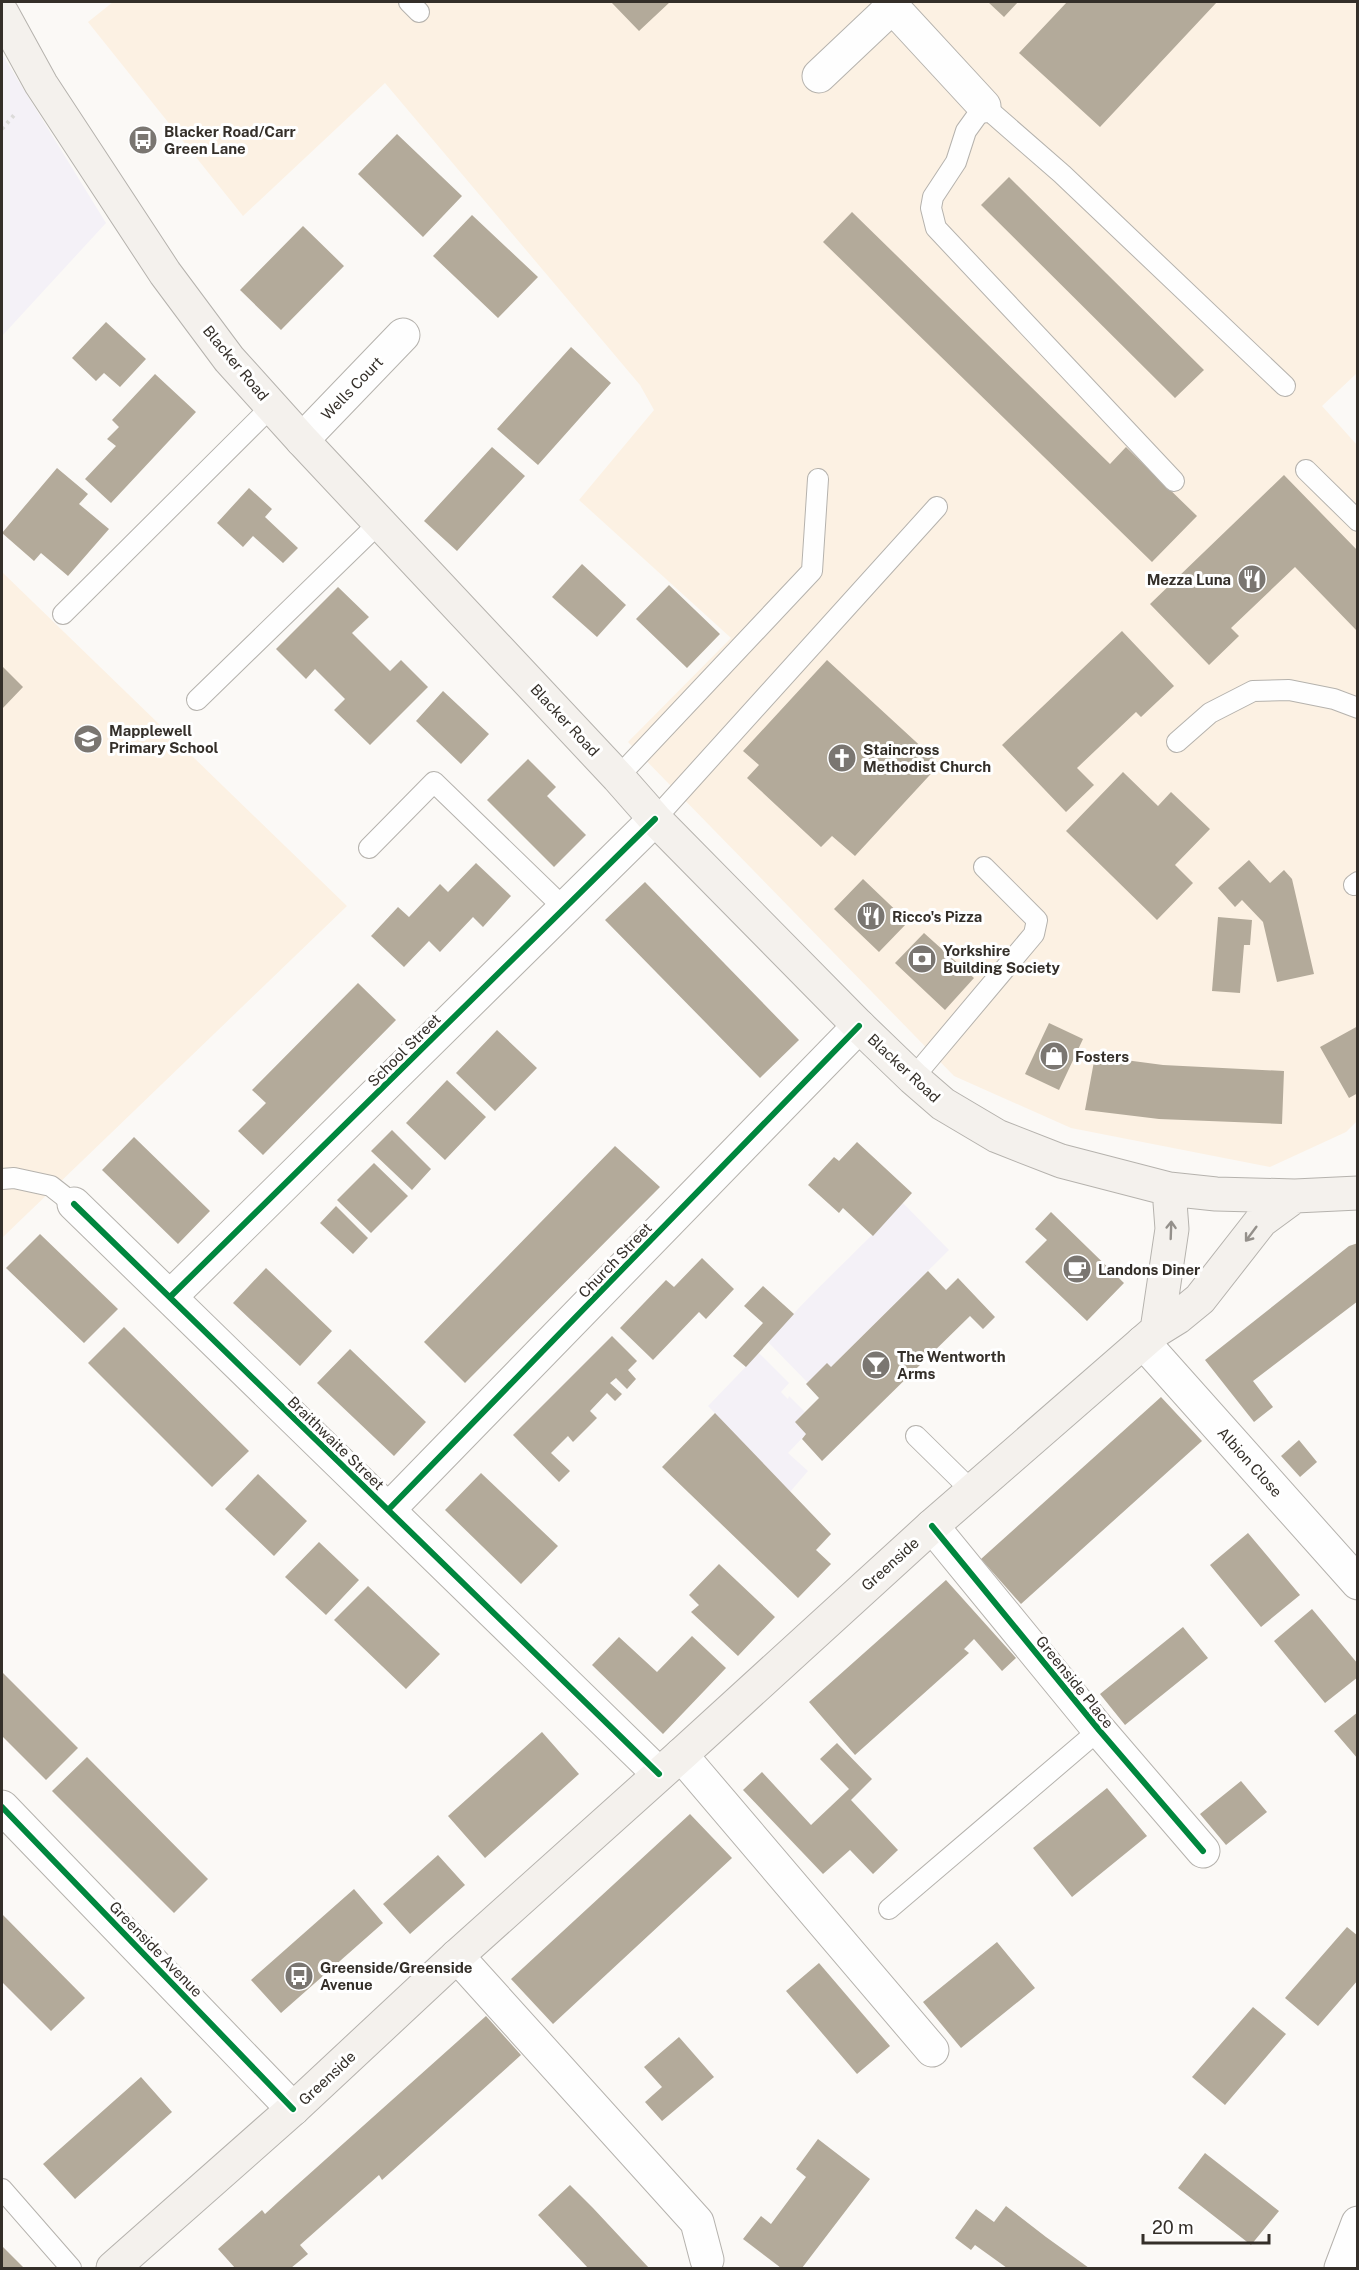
<svg xmlns="http://www.w3.org/2000/svg" width="1359" height="2270" font-family="'Public Sans',sans-serif">
<style>
.built{fill:#fcf1e3}
.green{fill:#f4f1f7}
.building{fill:#b3aa9a}
.lines{fill:none;stroke-linecap:round;stroke-linejoin:round}
.service-casing{stroke:#b5b2ad;stroke-width:22}
.minor-casing{stroke:#b5b2ad;stroke-width:35}
.secondary-casing{stroke:#b5b2ad;stroke-width:35}
.path{stroke:#dcdbda;stroke-width:4;stroke-dasharray:3 4.5;stroke-linecap:butt}
.service{stroke:#fefefe;stroke-width:20}
.minor{stroke:#fefefe;stroke-width:33}
.secondary{stroke:#f4f1ed;stroke-width:33}
.cycleway-casing{stroke:#fff;stroke-width:10}
.cycleway{stroke:#00873e;stroke-width:6}
.oneway{stroke:#94908b}
.labels{text-anchor:middle;dominant-baseline:central;stroke-width:6;stroke-linejoin:round;paint-order:stroke}
.poi-label{font-size:15px;font-weight:bold;fill:#342f29;stroke:#fff;text-anchor:start}
.street-label{font-size:15px;fill:#342f29;stroke:#fff}
</style>
<rect width="100%" height="100%" fill="#fbf9f6"/>
<!-- built -->
<path class="built" d="M 113,2 L 1357,2 L 1357,373 L 1322,406 L 1357,445 L 1357,1121 L 1346,1132 L 1270,1167 L 1071,1128 L 954,1076 L 628,742 L 731,638 L 579,500 L 654,410 L 640,385 L 385,83 L 243,216 L 88,22 Z
M 2,572 L 347,906 L 2,1238 Z"/>
<!-- green -->
<path class="green" d="M 2,54 L 106,223 L 2,336 Z
M 903,1203 L 949,1250 L 831,1367 L 808,1383 L 768,1342 C 810,1293 859,1250 903,1203 Z
M 759,1353 L 789,1383 L 781,1392 L 788,1399 L 789,1396 L 805,1412 L 795,1422 L 806,1434 L 788,1453 L 808,1471 L 790,1492 L 708,1406 Z"/>
<!-- building -->
<path class="building" d="M 611,2 L 670,2 L 639,31 Z
M 988,2 L 1018,2 L 1004,17 Z
M 1067,2 L 1217,2 L 1100,127 L 1019,53 Z
M 397,134 L 462,196 L 423,237 L 358,174 Z
M 1009,177 L 1204,370 L 1175,398 L 981,205 Z
M 852,212 L 1110,464 L 1126,447 L 1197,516 L 1152,562 L 823,242 Z
M 472,215 L 538,277 L 498,318 L 433,256 Z
M 303,226 L 344,266 L 281,330 L 240,290 Z
M 106,322 L 146,359 L 120,387 L 104,373 L 96,381 L 72,358 Z
M 571,347 L 611,383 L 538,465 L 497,429 Z
M 155,374 L 196,412 L 111,503 L 85,479 L 116,446 L 107,439 L 119,427 L 112,420 Z
M 492,447 L 525,476 L 457,551 L 424,521 Z
M 57,468 L 88,494 L 79,504 L 109,529 L 68,576 L 41,553 L 34,561 L 2,533 Z
M 1284,475 L 1358,551 L 1358,632 L 1295,567 L 1231,628 L 1239,636 L 1209,665 L 1150,604 Z
M 249,488 L 272,509 L 265,517 L 298,548 L 283,563 L 253,536 L 243,547 L 217,523 Z
M 582,564 L 626,605 L 597,637 L 552,597 Z
M 669,585 L 720,634 L 687,668 L 636,619 Z
M 338,587 L 369,617 L 352,633 L 390,671 L 401,660 L 428,687 L 370,745 L 334,710 L 345,699 L 315,669 L 306,679 L 276,649 Z
M 1122,631 L 1174,686 L 1141,717 L 1136,712 L 1077,768 L 1094,785 L 1066,812 L 1002,745 Z
M 827,660 L 940,764 L 855,856 L 832,836 L 821,847 L 747,778 L 759,765 L 743,751 Z
M 2,666 L 23,687 L 2,709 Z
M 443,691 L 489,734 L 461,764 L 416,721 Z
M 528,759 L 556,787 L 547,796 L 586,835 L 554,867 L 487,800 Z
M 1123,772 L 1158,806 L 1171,792 L 1210,829 L 1175,865 L 1193,883 L 1157,920 L 1066,831 Z
M 1249,860 L 1270,883 L 1284,870 L 1292,879 L 1314,974 L 1277,982 L 1263,922 L 1242,900 L 1235,907 L 1218,888 Z
M 476,863 L 511,896 L 483,927 L 473,917 L 440,952 L 429,941 L 404,967 L 371,936 L 398,907 L 409,917 L 440,884 L 448,892 Z
M 863,879 L 908,922 L 879,952 L 834,909 Z
M 645,882 L 799,1040 L 760,1078 L 605,920 Z
M 1218,917 L 1252,920 L 1250,945 L 1244,945 L 1240,993 L 1212,991 Z
M 924,933 L 974,978 L 945,1010 L 895,963 Z
M 358,983 L 396,1020 L 263,1155 L 238,1131 L 266,1103 L 252,1090 Z
M 1049,1023 L 1083,1039 L 1059,1090 L 1025,1074 Z
M 1358,1026 L 1358,1093 L 1349,1098 L 1320,1047 Z
M 497,1030 L 537,1068 L 495,1111 L 456,1073 Z
M 1095,1056 L 1163,1065 L 1284,1071 L 1282,1124 L 1159,1119 L 1085,1110 Z
M 447,1080 L 486,1117 L 445,1160 L 406,1123 Z
M 392,1130 L 431,1169 L 412,1190 L 371,1151 Z
M 134,1137 L 210,1211 L 178,1244 L 102,1170 Z
M 857,1142 L 912,1193 L 873,1236 L 843,1208 L 839,1213 L 808,1185 L 834,1157 L 839,1161 Z
M 615,1146 L 660,1187 L 465,1383 L 424,1342 Z
M 374,1163 L 408,1196 L 371,1233 L 337,1200 Z
M 336,1206 L 368,1238 L 353,1254 L 320,1223 Z
M 1051,1212 L 1124,1283 L 1087,1321 L 1025,1262 L 1047,1240 L 1035,1229 Z
M 40,1234 L 118,1309 L 84,1343 L 6,1268 Z
M 1358,1243 L 1358,1301 L 1253,1381 L 1273,1407 L 1254,1422 L 1205,1360 L 1349,1246 Z
M 702,1258 L 734,1289 L 706,1319 L 699,1312 L 653,1360 L 620,1328 L 666,1280 L 674,1287 Z
M 266,1268 L 332,1331 L 300,1366 L 233,1303 Z
M 928,1271 L 946,1290 L 958,1278 L 995,1317 L 983,1329 L 970,1316 L 822,1461 L 802,1439 L 806,1434 L 795,1422 L 819,1398 L 806,1384 L 827,1363 L 831,1367 Z
M 763,1286 L 794,1314 L 746,1367 L 733,1356 L 763,1323 L 744,1306 Z
M 124,1327 L 249,1451 L 212,1487 L 88,1363 Z
M 612,1336 L 637,1361 L 628,1370 L 636,1379 L 627,1389 L 616,1378 L 610,1383 L 622,1394 L 615,1401 L 607,1393 L 590,1411 L 597,1418 L 573,1442 L 568,1436 L 551,1453 L 570,1471 L 559,1482 L 513,1435 Z
M 350,1349 L 426,1422 L 394,1456 L 317,1383 Z
M 1161,1397 L 1202,1441 L 1021,1604 L 981,1559 Z
M 715,1413 L 831,1534 L 816,1550 L 831,1564 L 798,1598 L 662,1467 Z
M 1299,1440 L 1317,1462 L 1300,1477 L 1281,1456 Z
M 481,1473 L 558,1546 L 521,1584 L 445,1510 Z
M 258,1474 L 307,1521 L 274,1556 L 225,1509 Z
M 1248,1533 L 1300,1595 L 1261,1627 L 1210,1565 Z
M 319,1542 L 359,1580 L 326,1615 L 285,1577 Z
M 719,1564 L 775,1617 L 738,1656 L 691,1612 L 699,1605 L 689,1595 Z
M 946,1580 L 1016,1658 L 1002,1671 L 974,1639 L 964,1649 L 969,1653 L 855,1755 L 809,1702 Z
M 368,1586 L 440,1654 L 406,1689 L 334,1620 Z
M 1312,1609 L 1358,1664 L 1358,1677 L 1325,1703 L 1274,1641 Z
M 1183,1627 L 1208,1658 L 1125,1725 L 1100,1694 Z
M 692,1636 L 726,1668 L 663,1734 L 592,1665 L 619,1637 L 657,1672 Z
M 2,1672 L 78,1748 L 46,1780 L 2,1736 Z
M 1358,1712 L 1358,1759 L 1334,1731 Z
M 542,1732 L 579,1774 L 485,1858 L 448,1816 Z
M 837,1743 L 872,1779 L 851,1800 L 898,1850 L 873,1874 L 850,1850 L 823,1874 L 743,1790 L 762,1772 L 811,1825 L 849,1789 L 820,1759 Z
M 87,1757 L 208,1879 L 174,1913 L 52,1791 Z
M 1241,1781 L 1267,1812 L 1226,1845 L 1200,1814 Z
M 1107,1788 L 1147,1836 L 1072,1897 L 1033,1848 Z
M 690,1814 L 732,1858 L 553,2024 L 511,1979 Z
M 438,1855 L 465,1885 L 410,1934 L 383,1904 Z
M 354,1889 L 383,1923 L 281,2013 L 251,1980 Z
M 2,1914 L 85,1998 L 51,2031 L 2,1982 Z
M 1347,1927 L 1358,1936 L 1358,1980 L 1318,2026 L 1285,1998 Z
M 997,1942 L 1035,1988 L 961,2048 L 923,2002 Z
M 819,1963 L 890,2046 L 857,2074 L 786,1991 Z
M 1253,2007 L 1286,2034 L 1225,2105 L 1192,2077 Z
M 486,2016 L 521,2055 L 382,2180 L 379,2175 L 300,2245 L 308,2254 L 291,2268 L 235,2268 L 218,2249 L 262,2210 L 265,2214 L 278,2202 Z
M 679,2037 L 714,2077 L 662,2121 L 645,2102 L 662,2087 L 644,2067 Z
M 141,2077 L 172,2112 L 75,2199 L 43,2164 Z
M 818,2139 L 870,2179 L 802,2268 L 781,2268 L 743,2239 L 761,2216 L 771,2224 L 806,2177 L 796,2169 Z
M 1205,2153 L 1279,2211 L 1251,2245 L 1178,2188 Z
M 570,2185 L 593,2208 L 649,2268 L 588,2268 L 538,2215 Z
M 1006,2206 L 1046,2237 L 1089,2268 L 1007,2268 L 975,2245 L 971,2250 L 955,2238 L 976,2209 L 994,2222 Z
M 2,2246 L 24,2268 L 2,2268 Z"/>
<g class="lines">
<!-- service casing -->
<g class="service-casing">
<path id="service" d="M 409,2 L 419,12
M 1306,470 L 1358,521
M 1174,481 L 936,228 L 931,208 L 933,197 L 956,162 L 966,131 L 984,106 L 1062,174 L 1285,386
M 63,614 L 272,406
M 197,700 L 379,523
M 1177,742 L 1210,713 L 1253,691 L 1289,690 L 1334,699 L 1358,708
M 618,777 L 812,571 L 818,479
M 655,819 L 937,507
M 369,848 L 434,782 L 564,908
M 1354,885 L 1358,882
M 913,1078 L 1034,934 L 1037,920 L 984,867
M 2,1179 L 14,1178 L 51,1186 L 74,1204
M 916,1436 L 972,1491
M 889,1909 L 1099,1730
M 2,2189 L 71,2268"/>
</g>
<!-- minor casing -->
<g class="minor-casing">
<path id="minor" d="M 888,2 L 984,106
M 819,76 L 892,7
M 302,440 L 403,335
M 74,1204 L 659,1774
M 170,1297 L 655,819
M 1143,1342 L 1358,1583
M 388,1510 L 859,1026
M 932,1526 L 1099,1730 L 1203,1851
M 681,1755 L 932,2050
M 2,1807 L 293,2109
M 457,1956 L 697,2222 L 707,2260
M 1341,2268 L 1358,2223"/>
</g>
<!-- secondary casing -->
<g class="secondary-casing">
<path id="secondary" d="M 2,13 L 41,84 L 165,273 L 229,359 L 302,440 L 618,777 L 655,819 L 859,1026 L 913,1078 L 943,1104 L 997,1136 L 1061,1161 L 1169,1189 L 1216,1194 L 1295,1196 L 1358,1193
M 1157,1330 L 1172,1229 L 1169,1189
M 113,2268 L 293,2109 L 457,1956 L 681,1755 L 932,1526 L 1157,1330 L 1178,1317 L 1200,1299 L 1261,1221 L 1295,1196"/>
</g>
<!-- path -->
<path class="path" d="M 2,129 L 15,114"/>
<!-- service -->
<use href="#service" class="service"/>
<!-- minor -->
<use href="#minor" class="minor"/>
<!-- secondary -->
<use href="#secondary" class="secondary"/>
<!-- cycleway casing -->
<g class="cycleway-casing">
<path id="cycleway" d="M 74,1204 L 659,1774
M 170,1297 L 655,819
M 388,1510 L 859,1026
M 932,1526 L 1099,1730 L 1203,1851
M 2,1807 L 293,2109"/>
</g>
<!-- cycleway -->
<use href="#cycleway" class="cycleway"/>
</g>
<!-- one-way arrows -->
<defs><path id="oneway-shaft" d="M-6 0H5M1.5-3L5.5 0L1.5 3" fill="none" stroke-width="1.6" stroke-linecap="round" stroke-linejoin="round" transform="scale(1.5)"/></defs>
<g class="oneway">
<use href="#oneway-shaft" transform="translate(1171 1230) rotate(-88)"/>
<use href="#oneway-shaft" transform="translate(1251 1234) rotate(127)"/>
</g>
<!-- icons -->
<defs>
<g id="bus-disc" transform="scale(1.5)"><circle r="9.5" fill="#7a7671" stroke="#fff"/><path d="M-5-6H5V4H4V6H2V4H-2V6H-4V4H-5ZM-3.5-4V0h7V-4ZM-3.5 1.2v1.5H-2V1.2ZM2 1.2v1.5H3.5V1.2Z" fill="#fff"/></g>
<g id="restaurant-disc" transform="scale(1.5)"><circle r="9.5" fill="#7a7671" stroke="#fff"/><path d="M-5-6h1v4h1v-4h1v4h1v-4h1v5L-1.5 .5V6h-2V.5L-5-1ZM5-6V6H3V1.5H1.5Q1.5-4 5-6Z" fill="#fff"/></g>
<g id="school-disc" transform="scale(1.5)"><circle r="9.5" fill="#7a7671" stroke="#fff"/><path d="M0-5L7-2L0 1L-7-2ZM-4 1L0 2.5L4 1V4Q0 6-4 4Z" fill="#fff"/></g>
<g id="church-disc" transform="scale(1.5)"><circle r="9.5" fill="#7a7671" stroke="#fff"/><path d="M-1.2-6h2.4v3.5h3.3v2.4h-3.3V6h-2.4V-.1h-3.3v-2.4h3.3Z" fill="#fff"/></g>
<g id="bank-disc" transform="scale(1.5)"><circle r="9.5" fill="#7a7671" stroke="#fff"/><path d="M-6-4H6V4H-6ZM0-2.3a2.3 2.3 0 1 0 0 4.6a2.3 2.3 0 1 0 0-4.6Z" fill="#fff"/></g>
<g id="shop-disc" transform="scale(1.5)"><circle r="9.5" fill="#7a7671" stroke="#fff"/><path d="M-5-2.5h2.3a2.7 3.5 0 0 1 5.4 0H5L5.5 6h-11ZM-1.5-2.5h3a1.5 2.3 0 0 0-3 0Z" fill="#fff"/></g>
<g id="cafe-disc" transform="scale(1.5)"><circle r="9.5" fill="#7a7671" stroke="#fff"/><path d="M-5.5-4.5H6V0H3Q3 3.5 0 3.5H-2.5Q-5.5 3.5-5.5 0ZM3-3.2v2h1.7v-2ZM-6 4.5H4V6H-6Z" fill="#fff"/></g>
<g id="bar-disc" transform="scale(1.5)"><circle r="9.5" fill="#7a7671" stroke="#fff"/><path d="M-6-5H6L.8 .8V4.5H3.5V6h-7V4.5H-.8V.8Z" fill="#fff"/></g>
</defs>
<g fill-rule="evenodd">
<use href="#bus-disc" x="143" y="140"/>
<use href="#restaurant-disc" x="1252" y="579"/>
<use href="#school-disc" x="88" y="739"/>
<use href="#church-disc" x="842" y="758"/>
<use href="#restaurant-disc" x="871" y="916"/>
<use href="#bank-disc" x="922" y="959"/>
<use href="#shop-disc" x="1054" y="1056"/>
<use href="#cafe-disc" x="1077" y="1269"/>
<use href="#bar-disc" x="876" y="1365"/>
<use href="#bus-disc" x="299" y="1976"/>
</g>
<g class="labels">
<!-- poi labels -->
<g class="poi-label">
<text x="164" y="131">Blacker Road/Carr<tspan x="164" dy="17">Green Lane</tspan></text>
<text x="1231" y="579" text-anchor="end">Mezza Luna</text>
<text x="109" y="730">Mapplewell<tspan x="109" dy="17">Primary School</tspan></text>
<text x="863" y="749">Staincross<tspan x="863" dy="17">Methodist Church</tspan></text>
<text x="892" y="916">Ricco's Pizza</text>
<text x="943" y="950">Yorkshire<tspan x="943" dy="17">Building Society</tspan></text>
<text x="1075" y="1056">Fosters</text>
<text x="1098" y="1269">Landons Diner</text>
<text x="897" y="1356">The Wentworth<tspan x="897" dy="17">Arms</tspan></text>
<text x="320" y="1967">Greenside/Greenside<tspan x="320" dy="17">Avenue</tspan></text>
</g>
<!-- street labels -->
<g class="street-label">
<text transform="translate(236 363) rotate(50)">Blacker Road</text>
<text transform="translate(352 388) rotate(-46)">Wells Court</text>
<text transform="translate(565 720) rotate(47)">Blacker Road</text>
<text transform="translate(404 1050) rotate(-45)">School Street</text>
<text transform="translate(904 1068) rotate(43)">Blacker Road</text>
<text transform="translate(615 1260) rotate(-46)">Church Street</text>
<text transform="translate(336 1443) rotate(44)">Braithwaite Street</text>
<text transform="translate(1250 1462) rotate(48)">Albion Close</text>
<text transform="translate(890 1564) rotate(-42)">Greenside</text>
<text transform="translate(1075 1682) rotate(51)">Greenside Place</text>
<text transform="translate(156 1949) rotate(46)">Greenside Avenue</text>
<text transform="translate(327 2078) rotate(-43)">Greenside</text>
</g>
</g>
<!-- border -->
<rect width="1359" height="2270" fill="none" stroke="#342f29" stroke-width="6"/>
<!-- scale -->
<path d="M1143 2234v9h126v-9" fill="none" stroke="#342f29" stroke-width="3"/>
<text x="1152" y="2234" font-size="18" fill="#342f29" stroke="#ffffff" stroke-width="4.5" paint-order="stroke">20 m</text>
</svg>
